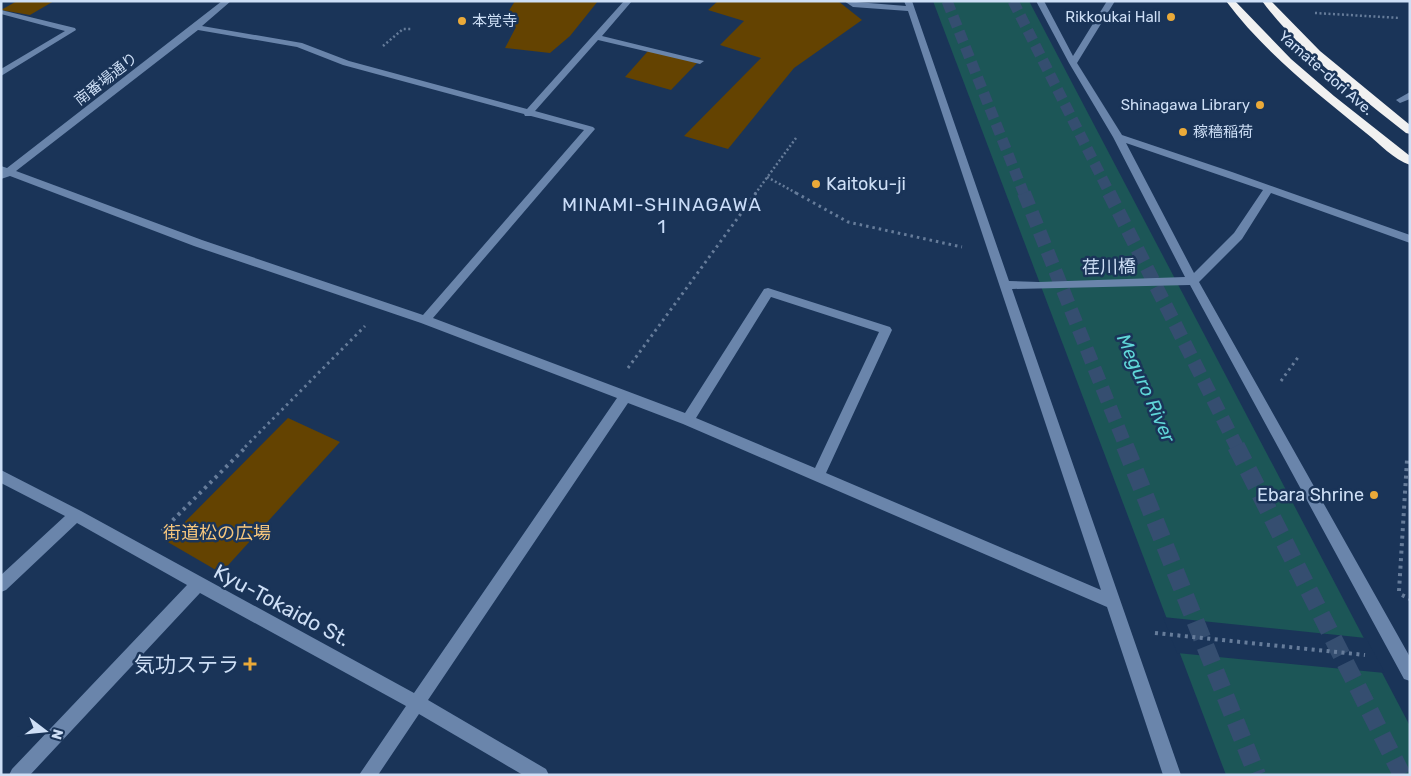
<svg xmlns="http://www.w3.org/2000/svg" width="1411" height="776" font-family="Rubik,'Noto Sans JP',sans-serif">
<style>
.green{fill:#644301}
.water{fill:#1c5657}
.pier{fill:#1a3458}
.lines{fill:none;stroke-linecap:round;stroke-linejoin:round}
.highway-tunnel-far2{stroke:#354e70;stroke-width:11;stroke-dasharray:11 5.5;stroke-linecap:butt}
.highway-tunnel-far1{stroke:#354e70;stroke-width:14;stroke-dasharray:14 7;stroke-linecap:butt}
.highway-tunnel{stroke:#354e70;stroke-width:18;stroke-dasharray:18 9;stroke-linecap:butt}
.path-far2{stroke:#667c9a;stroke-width:2.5;stroke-dasharray:2 2.5;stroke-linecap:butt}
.path-far1{stroke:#667c9a;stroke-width:3;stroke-dasharray:2.5 4;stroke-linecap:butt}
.path{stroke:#667c9a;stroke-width:4;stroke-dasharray:3 4.5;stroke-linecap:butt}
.minor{fill:#6a85ab;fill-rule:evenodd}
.highway{fill:#f1f1f1;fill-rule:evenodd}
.poi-dot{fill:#ebaa39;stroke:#1a3458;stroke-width:2}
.labels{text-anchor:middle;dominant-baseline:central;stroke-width:5;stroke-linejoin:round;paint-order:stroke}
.far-poi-label{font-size:15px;fill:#cedff6;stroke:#1a3458;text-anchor:end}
.far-street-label{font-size:15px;fill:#cedff6;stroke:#1a3458}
.poi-label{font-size:18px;fill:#cedff6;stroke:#1a3458;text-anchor:start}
.street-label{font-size:18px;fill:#cedff6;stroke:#1a3458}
.park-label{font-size:18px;fill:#f6c67d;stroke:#1a3458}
.neighbourhood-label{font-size:19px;letter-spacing:1px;fill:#caddf9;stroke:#1a3458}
.water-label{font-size:19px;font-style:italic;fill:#5fd6d8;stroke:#1a3458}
.near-street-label{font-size:21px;fill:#cedff6;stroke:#1a3458}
.near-poi-label{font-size:21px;fill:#cedff6;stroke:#1a3458;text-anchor:end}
</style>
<rect width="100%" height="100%" fill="#1a3458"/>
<!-- green -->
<path class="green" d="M 17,1 L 54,1 L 30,15 L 1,10 Z
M 515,1 L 598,1 L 570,36 L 550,53 L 505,48 L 516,27 L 500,25 Z
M 718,1 L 838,1 L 862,20 L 794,68 L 728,149 L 684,136 L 761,58 L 720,45 L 744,21 L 708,10 Z
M 648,51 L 697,63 L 671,90 L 625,77 Z
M 288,418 L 340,442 L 221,573 L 166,541 Z"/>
<!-- water -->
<path class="water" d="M 933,1 L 1029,1 L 1410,726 L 1410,775 L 1226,775 Z"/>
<!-- pier -->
<path class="pier" d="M 1163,617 L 1366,638 L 1385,673 L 1177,653 Z"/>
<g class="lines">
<!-- highway-tunnel-far2 -->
<path class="highway-tunnel-far2" d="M 947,1 L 1024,194
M 1013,1 L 1110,194"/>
<!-- highway-tunnel-far1 -->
<path class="highway-tunnel-far1" d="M 1024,193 L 1126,447
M 1109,193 L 1237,447"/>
<!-- highway-tunnel -->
<path class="highway-tunnel" d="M 1125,446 L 1257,775
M 1236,446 L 1402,775"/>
<!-- path-far2 -->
<path class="path-far2" d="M 1315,13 L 1400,18
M 383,46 L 403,29 L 412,29
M 767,177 L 798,194
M 755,194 L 796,138"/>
<!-- path-far1 -->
<path class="path-far1" d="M 796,193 L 848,222 L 962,247
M 628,368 L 756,193
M 1281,381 L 1299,356
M 245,447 L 365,326"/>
<!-- path -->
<path class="path" d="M 162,531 L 247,446
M 1399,591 L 1407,460
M 1402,595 L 1410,599
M 1155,633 L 1365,655"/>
<!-- minor -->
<path class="minor" d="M 222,1 L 231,1 L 202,26 L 302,43 L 349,61 L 527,109 L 624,1 L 632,1 L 602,36 L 704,61 L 700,64 L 598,40 L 535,111 L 593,127 L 595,129 L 433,318 L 685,413 L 764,289 L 768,288 L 890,327 L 892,330 L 826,473 L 1101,590 L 908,11 L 853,7 L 844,1 L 906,6 L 904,1 L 912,1 L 1009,281 L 1039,282 L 1185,277 L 1113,137 L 1069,63 L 1036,1 L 1044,1 L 1073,56 L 1107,1 L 1115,1 L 1077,63 L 1122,135 L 1232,172 L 1410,235 L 1410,243 L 1271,193 L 1242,239 L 1199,282 L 1410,657 L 1410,681 L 1404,679 L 1190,285 L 1012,289 L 1181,775 L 1163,775 L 1107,607 L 683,424 L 628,403 L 428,700 L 546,769 L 549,775 L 523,775 L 419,714 L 378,775 L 359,775 L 406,706 L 200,593 L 30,775 L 9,775 L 12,769 L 187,585 L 77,523 L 6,590 L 1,592 L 1,575 L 65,516 L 1,483 L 1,470 L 81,511 L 414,693 L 617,398 L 421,323 L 194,246 L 10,176 L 1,179 L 1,166 L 7,168 ZM 198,30 L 297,47 L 343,65 L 524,114 L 525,116 L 531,116 L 584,130 L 423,315 L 202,240 L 16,171 ZM 1126,143 L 1263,190 L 1234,233 L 1194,273 ZM 771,297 L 879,332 L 815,468 L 696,418 Z
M 1,10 L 75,28 L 76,30 L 1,76 L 1,69 L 65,31 L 1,14 Z
M 1410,92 L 1410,99 L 1400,103 L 1396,100 Z"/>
<!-- highway -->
<path class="highway" d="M 1226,1 L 1235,1 L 1291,59 L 1334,96 L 1410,156 L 1410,165 C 1394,160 1379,143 1366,133 C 1317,93 1264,52 1226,1 Z
M 1262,1 L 1271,1 L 1320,51 L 1410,125 L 1410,134 L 1406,133 C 1356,93 1301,53 1262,1 Z"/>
</g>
<!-- markers -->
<g class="poi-dot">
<circle cx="1171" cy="17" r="5"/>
<circle cx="462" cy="21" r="5"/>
<circle cx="1260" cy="105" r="5"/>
<circle cx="1183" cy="132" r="5"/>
<circle cx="816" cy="184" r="5"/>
<circle cx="1374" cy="495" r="5"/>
<path d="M247.5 656.5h5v5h5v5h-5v5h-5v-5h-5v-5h5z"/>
</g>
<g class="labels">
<!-- far-poi labels -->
<g class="far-poi-label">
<text x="1161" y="17">Rikkoukai Hall</text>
<text x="472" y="21" text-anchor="start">本覚寺</text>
<text x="1250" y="105">Shinagawa Library</text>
<text x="1193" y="132" text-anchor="start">稼穡稲荷</text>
</g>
<!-- far-street labels -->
<g class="far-street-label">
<text transform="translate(1326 73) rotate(41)">Yamate-dori Ave.</text>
<text transform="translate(106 79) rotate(-38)">南番場通り</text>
</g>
<!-- poi labels -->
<g class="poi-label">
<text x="826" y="184">Kaitoku-ji</text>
<text x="1364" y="495" text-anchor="end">Ebara Shrine</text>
</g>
<!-- street labels -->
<g class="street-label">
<text transform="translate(1109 267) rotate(-1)">荏川橋</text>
</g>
<!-- park labels -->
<g class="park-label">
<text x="217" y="533">街道松の広場</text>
</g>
<!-- neighbourhood labels -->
<g class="neighbourhood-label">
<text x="662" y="204">MINAMI-SHINAGAWA<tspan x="662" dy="22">1</tspan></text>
</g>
<!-- water labels -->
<g class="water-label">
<text transform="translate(1146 388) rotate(66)">Meguro River</text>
</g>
<!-- near-street labels -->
<g class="near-street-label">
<text transform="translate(282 605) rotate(28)">Kyu-Tokaido St.</text>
</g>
<!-- near-poi labels -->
<g class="near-poi-label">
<text x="239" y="664">気功ステラ</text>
</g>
</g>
<!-- border -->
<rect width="1411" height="776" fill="none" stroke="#cedff6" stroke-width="5"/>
<!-- north arrow -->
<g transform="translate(45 731) rotate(106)" stroke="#1a3458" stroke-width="4" paint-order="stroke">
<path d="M0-4L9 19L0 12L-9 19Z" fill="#cedff6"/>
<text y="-8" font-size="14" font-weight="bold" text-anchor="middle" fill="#cedff6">N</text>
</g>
</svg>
